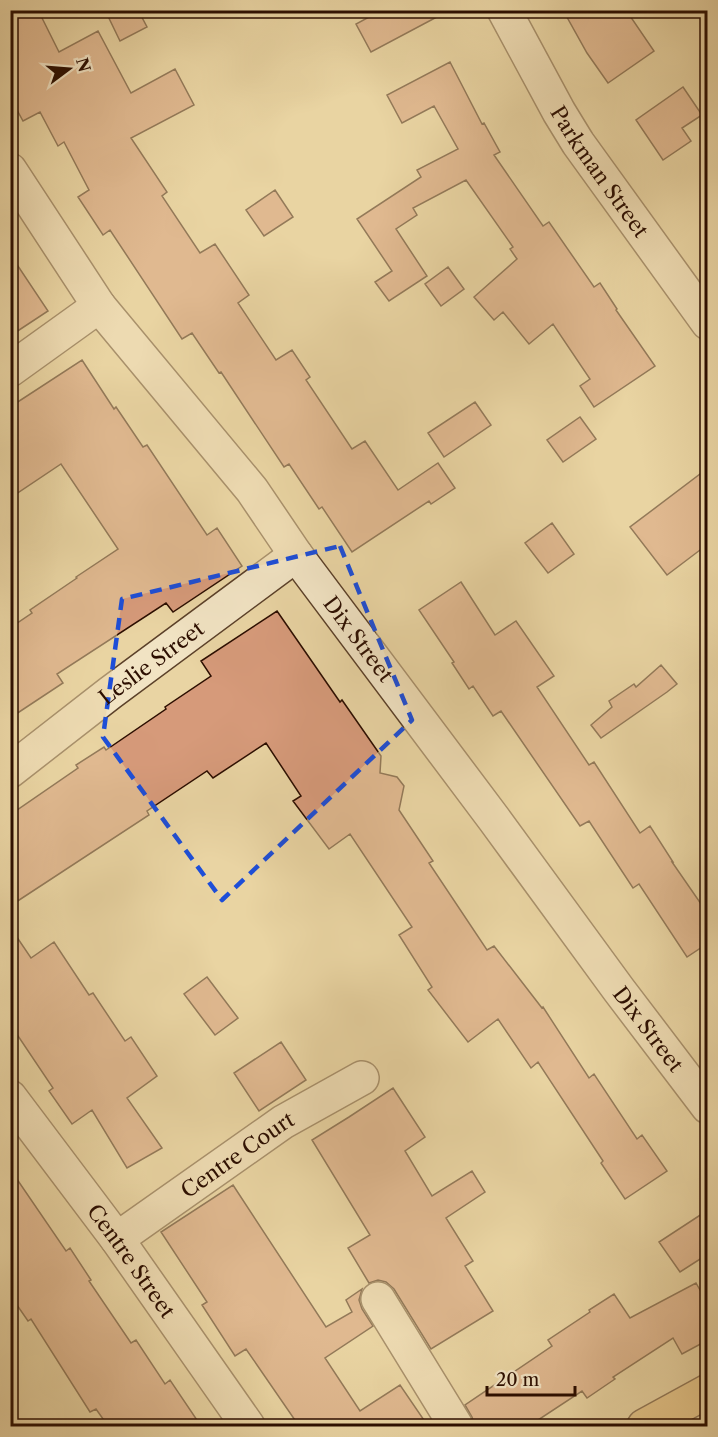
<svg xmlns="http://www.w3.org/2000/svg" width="718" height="1437" font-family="'Libre Caslon Text',serif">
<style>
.building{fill:#d69a7a;stroke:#2c0e00;stroke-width:1.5}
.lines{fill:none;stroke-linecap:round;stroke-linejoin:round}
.minor-casing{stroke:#5b4029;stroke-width:36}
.major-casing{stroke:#2c0e00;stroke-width:36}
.minor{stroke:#f1e3c3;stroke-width:33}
.major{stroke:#e4ba72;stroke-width:33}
.marked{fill:none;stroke:#1d4ed8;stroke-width:4.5;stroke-dasharray:12 8;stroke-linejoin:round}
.labels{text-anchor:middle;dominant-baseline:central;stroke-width:6;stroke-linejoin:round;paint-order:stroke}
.street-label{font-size:21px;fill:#2c0e00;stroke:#f1e3c3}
</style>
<rect width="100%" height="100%" fill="#e9d4a3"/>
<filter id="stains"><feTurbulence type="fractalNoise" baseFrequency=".00333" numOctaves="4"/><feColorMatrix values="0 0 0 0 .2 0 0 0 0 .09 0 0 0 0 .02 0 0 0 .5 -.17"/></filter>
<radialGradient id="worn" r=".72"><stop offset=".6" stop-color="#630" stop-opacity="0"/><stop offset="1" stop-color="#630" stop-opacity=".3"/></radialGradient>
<!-- building -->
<path class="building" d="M 10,10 L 38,10 L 59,52 L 98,31 L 131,93 L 175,69 L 194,105 L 131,138 L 167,192 L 162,196 L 200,253 L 215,244 L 249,295 L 238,303 L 276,360 L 292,350 L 310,377 L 306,380 L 352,449 L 365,441 L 398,490 L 438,463 L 455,488 L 431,504 L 429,501 L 352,552 L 322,507 L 319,509 L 289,464 L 284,467 L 221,372 L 219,373 L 192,333 L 182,339 L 110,230 L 103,235 L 78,197 L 89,190 L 64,142 L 58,146 L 40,112 L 23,121 L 10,97 Z
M 105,10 L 138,10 L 147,27 L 120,41 Z
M 382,10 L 450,10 L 371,52 L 356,24 Z
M 563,10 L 626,10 L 654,51 L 608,83 L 587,53 Z
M 450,62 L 482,124 L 484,123 L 500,152 L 494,155 L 543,226 L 549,222 L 594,287 L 600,283 L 617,309 L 616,310 L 655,366 L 594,407 L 580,386 L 590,379 L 553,324 L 529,344 L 503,312 L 494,320 L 474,297 L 517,259 L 510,249 L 513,247 L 466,180 L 413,208 L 417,215 L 396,229 L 427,276 L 389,301 L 375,282 L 392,271 L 357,219 L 421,177 L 417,170 L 458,149 L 434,106 L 402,123 L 387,95 Z
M 683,87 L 702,115 L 682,128 L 691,141 L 663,160 L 636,120 Z
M 275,190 L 293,217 L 264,236 L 246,210 Z
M 10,254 L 48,311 L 10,336 Z
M 448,267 L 464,289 L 441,306 L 425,284 Z
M 82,360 L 114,409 L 116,407 L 143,447 L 147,445 L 207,535 L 217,528 L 242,566 L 173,612 L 166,603 L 57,674 L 63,683 L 10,718 L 10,628 L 32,613 L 30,610 L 77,578 L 76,577 L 118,549 L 61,464 L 10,498 L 10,407 Z
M 475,402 L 491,425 L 444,457 L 428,433 Z
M 580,417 L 596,439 L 563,462 L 547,440 Z
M 708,468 L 708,544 L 667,575 L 630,527 Z
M 552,523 L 574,554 L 548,573 L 525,543 Z
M 461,582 L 495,635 L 516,621 L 554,676 L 537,687 L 589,765 L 594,762 L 640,833 L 650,826 L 673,862 L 672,862 L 708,914 L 708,943 L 687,957 L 639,884 L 633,888 L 589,821 L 580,826 L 501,711 L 493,716 L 473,686 L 469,689 L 452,663 L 454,662 L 419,610 Z
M 277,611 L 340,702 L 342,700 L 381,756 L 380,773 L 397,777 L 404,786 L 399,810 L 433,861 L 429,863 L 487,950 L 494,946 L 542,1008 L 543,1007 L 589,1078 L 594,1074 L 637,1139 L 642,1135 L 667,1171 L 625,1199 L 601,1163 L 603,1161 L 538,1062 L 531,1068 L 498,1019 L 468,1042 L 428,990 L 432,987 L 399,935 L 412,927 L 350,834 L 329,849 L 293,801 L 301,796 L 266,743 L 213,778 L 207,771 L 147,811 L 149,815 L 10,906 L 10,815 L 78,768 L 76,765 L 104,747 L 106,750 L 166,709 L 165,707 L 211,676 L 201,661 Z
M 661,665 L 677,684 L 667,692 L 601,738 L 591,725 L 612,707 L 609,701 L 634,684 L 636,687 Z
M 10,927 L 31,958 L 54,942 L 89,995 L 93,993 L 125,1041 L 131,1037 L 157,1076 L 127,1098 L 162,1148 L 127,1168 L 92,1110 L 72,1124 L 49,1091 L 53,1088 L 10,1024 Z
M 207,977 L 238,1018 L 215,1035 L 184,994 Z
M 281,1042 L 306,1080 L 259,1111 L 234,1073 Z
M 393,1088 L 425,1137 L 405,1151 L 432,1196 L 472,1171 L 485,1192 L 446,1218 L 473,1261 L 465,1266 L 493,1311 L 431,1349 L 394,1289 L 386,1282 L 378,1280 L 369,1283 L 348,1248 L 370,1235 L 312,1140 L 349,1117 Z
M 10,1169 L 66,1251 L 70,1248 L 91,1280 L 89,1281 L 131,1343 L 136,1340 L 165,1384 L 170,1380 L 201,1426 L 108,1426 L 96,1409 L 90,1412 L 31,1319 L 28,1321 L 10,1295 Z
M 233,1185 L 326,1327 L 352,1312 L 346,1300 L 362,1289 L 359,1300 L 362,1309 L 373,1326 L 325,1358 L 360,1411 L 400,1385 L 428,1426 L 299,1426 L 246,1349 L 235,1356 L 202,1305 L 207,1302 L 161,1232 Z
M 708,1210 L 708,1254 L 680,1272 L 659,1242 Z
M 696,1283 L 708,1304 L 708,1340 L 682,1354 L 673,1338 L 613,1377 L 615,1379 L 587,1398 L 582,1391 L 529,1426 L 475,1426 L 472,1417 L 465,1405 L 552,1346 L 548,1340 L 590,1312 L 589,1310 L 614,1294 L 630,1318 Z"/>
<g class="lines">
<!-- minor casing -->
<g class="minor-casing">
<g id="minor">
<path id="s1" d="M 504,10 L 559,112 L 578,143 L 708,323"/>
<path id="s2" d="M 10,170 L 99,306 L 252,490 L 296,555 L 494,819 L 619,990 L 708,1107"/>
<path d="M 10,370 L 99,306"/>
<path id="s3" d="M 10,771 L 110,693 L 296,555"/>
<path id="s4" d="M 10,1097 L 117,1239 L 248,1426"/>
<path id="s5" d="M 117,1239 L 283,1122 L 362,1078"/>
<path d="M 378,1299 L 456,1426"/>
</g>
</g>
<!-- major casing -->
<g class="major-casing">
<path id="major" d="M 644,1426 L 708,1391"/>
</g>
<!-- minor -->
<use href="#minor" class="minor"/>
<!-- major -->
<use href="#major" class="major"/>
</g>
<!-- marked area -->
<path d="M0 0H718V1437H0ZM 340,546 L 412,720 L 222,900 L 103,737 L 122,599 Z" fill="#e9d4a3" fill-opacity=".55" fill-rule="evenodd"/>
<path class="marked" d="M 340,546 L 412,720 L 222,900 L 103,737 L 122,599 Z"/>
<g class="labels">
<!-- street labels -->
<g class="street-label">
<text stroke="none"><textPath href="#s1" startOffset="188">Parkman Street</textPath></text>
<text stroke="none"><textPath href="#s2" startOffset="585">Dix Street</textPath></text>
<text stroke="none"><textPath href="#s3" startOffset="178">Leslie Street</textPath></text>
<text stroke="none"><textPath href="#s2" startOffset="1071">Dix Street</textPath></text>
<text stroke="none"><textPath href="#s5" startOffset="147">Centre Court</textPath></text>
<text stroke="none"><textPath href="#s4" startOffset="204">Centre Street</textPath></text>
</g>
</g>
<!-- margin -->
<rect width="718" height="1437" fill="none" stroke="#e9d4a3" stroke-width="36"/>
<rect x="12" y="12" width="694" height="1413" fill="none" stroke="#2c0e00" stroke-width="3"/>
<rect x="18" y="18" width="682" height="1401" fill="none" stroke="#2c0e00" stroke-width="1.5"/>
<!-- north arrow -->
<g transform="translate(69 69) rotate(74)" stroke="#f1e3c3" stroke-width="4.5" paint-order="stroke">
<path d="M0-4.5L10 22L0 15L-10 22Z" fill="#2c0e00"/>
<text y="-9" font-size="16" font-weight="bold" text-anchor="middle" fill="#2c0e00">N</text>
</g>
<!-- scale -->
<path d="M487 1386v9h88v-9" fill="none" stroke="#2c0e00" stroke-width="3"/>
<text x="496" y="1386" font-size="18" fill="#2c0e00" stroke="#f1e3c3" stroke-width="4.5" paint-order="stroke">20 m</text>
<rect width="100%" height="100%" filter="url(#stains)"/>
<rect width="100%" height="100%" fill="url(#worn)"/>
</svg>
